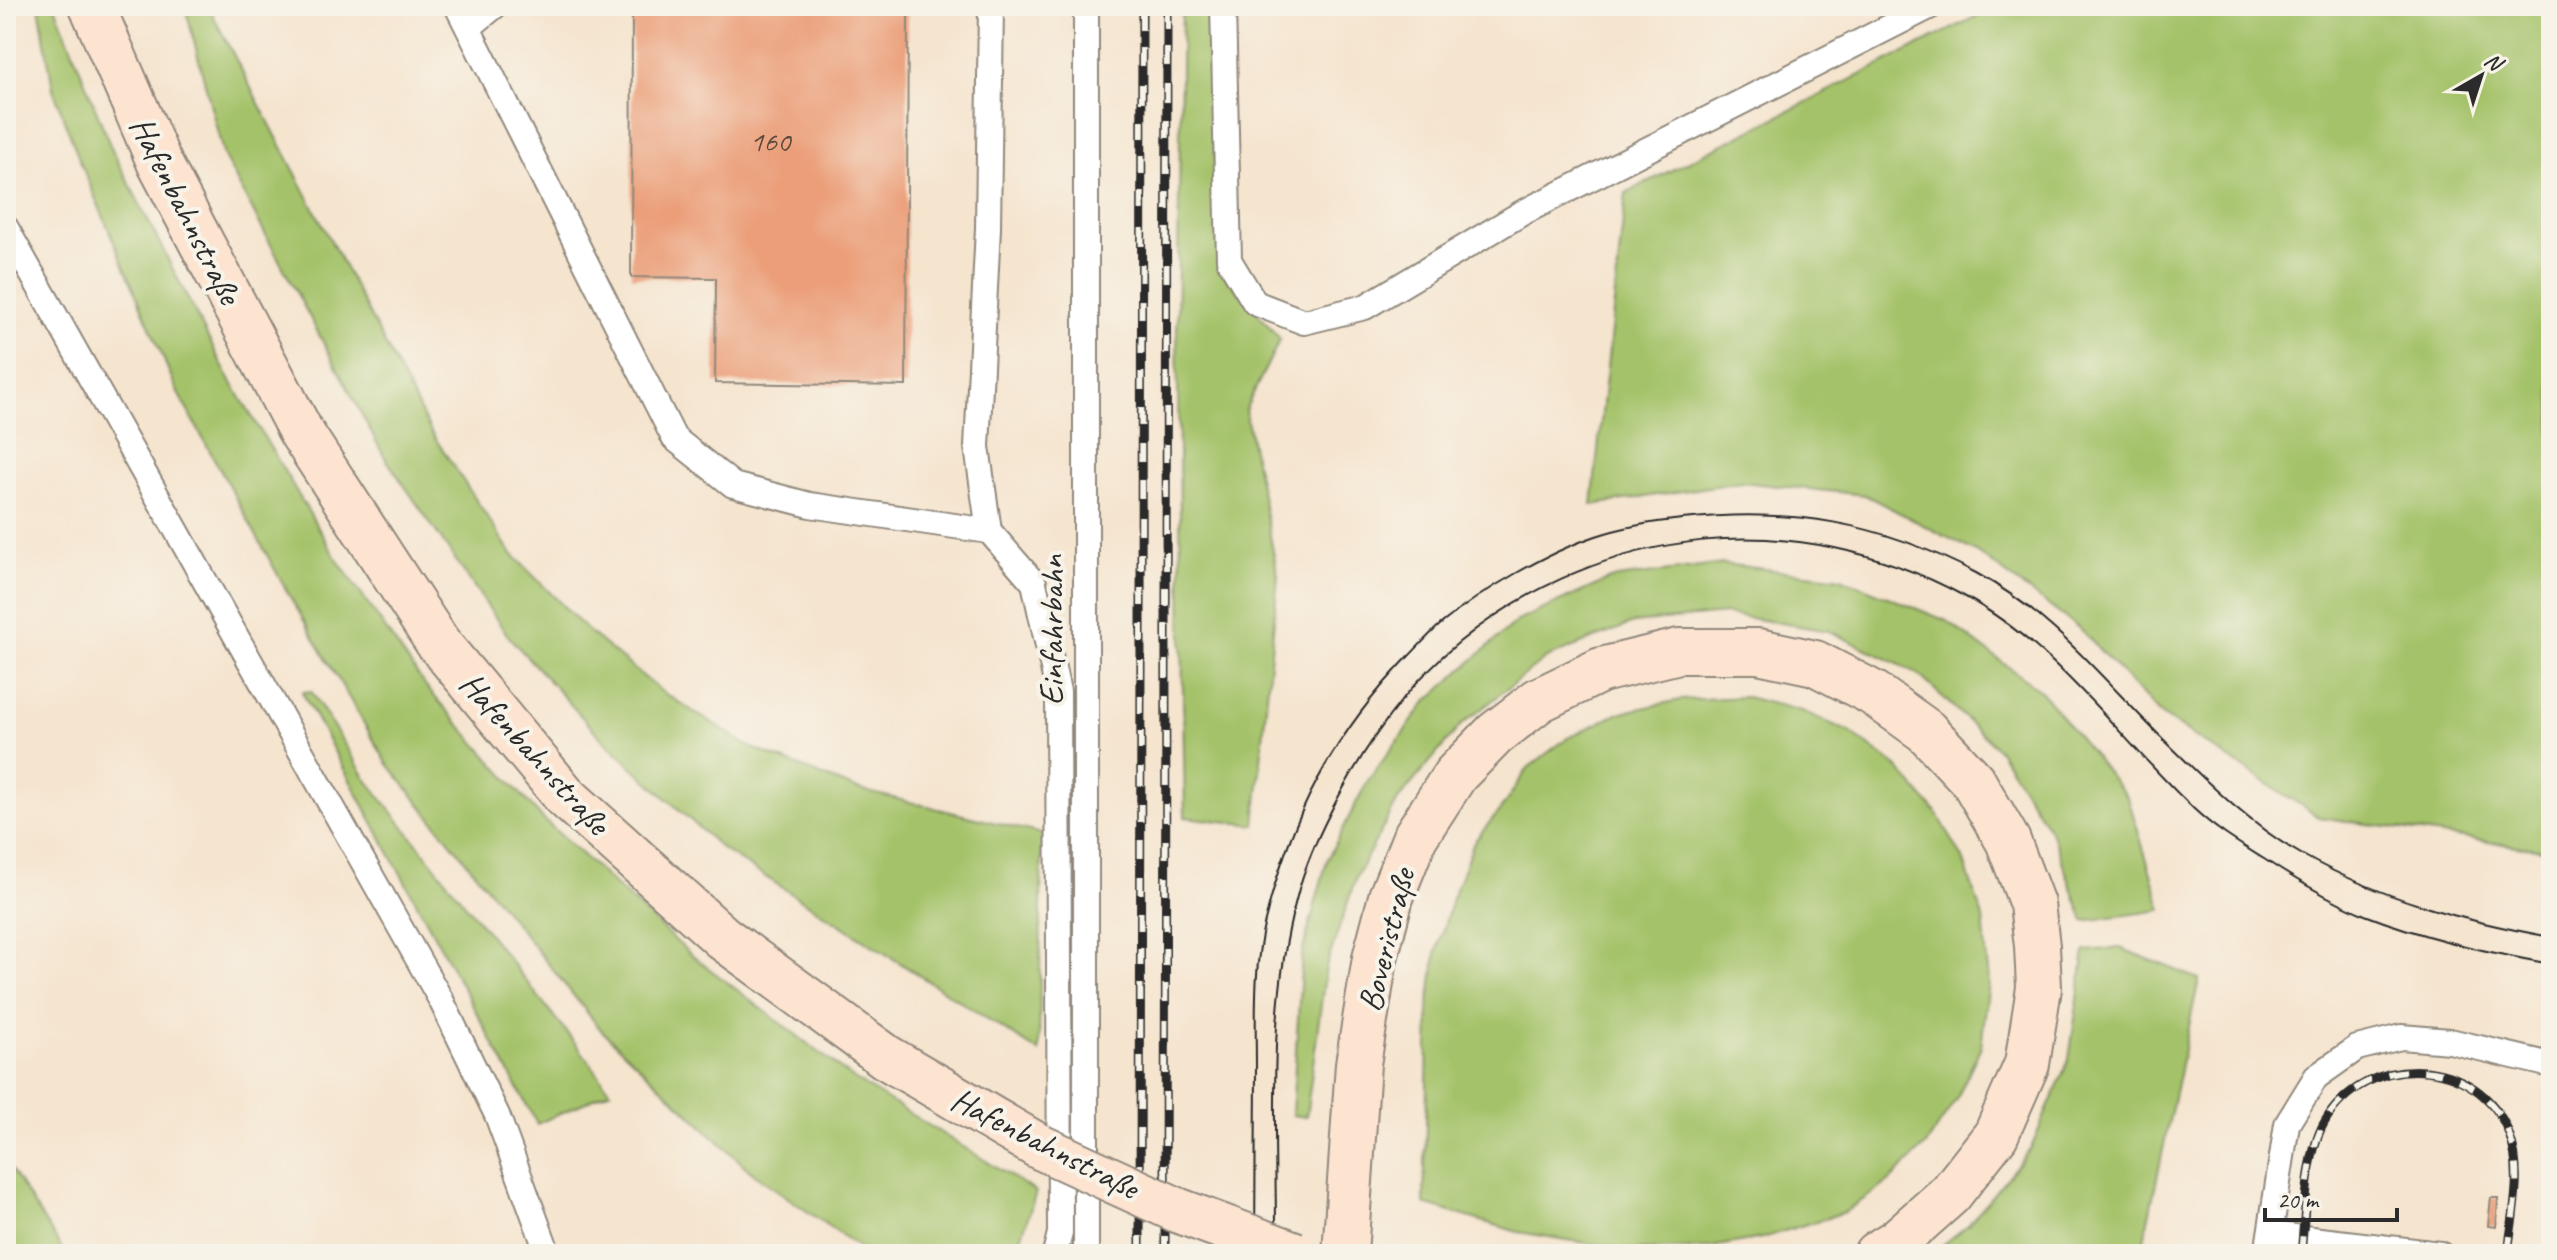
<svg xmlns="http://www.w3.org/2000/svg" width="2557" height="1260" font-family="Caveat,sans-serif">
<style>
.green{fill:#a4c269;stroke:#68764a;stroke-width:2}
.building{fill:#eb9e78}
.lines{fill:none;stroke-linecap:round;stroke-linejoin:round}
.service-casing{stroke:#90887c;stroke-width:28}
.secondary-casing{stroke:#90887c;stroke-width:48}
.service{stroke:#fff;stroke-width:24}
.secondary{stroke:#fde4d1;stroke-width:44}
.tram{stroke:#2b2b2b;stroke-width:2}
.rail-casing{stroke:#2b2b2b;stroke-width:9}
.rail{stroke:#f7f3e8;stroke-width:6;stroke-dasharray:18;stroke-linecap:butt}
.secondary-bridge-casing{stroke:#90887c;stroke-width:48;stroke-linecap:butt}
.secondary-bridge{stroke:#fde4d1;stroke-width:44}
.labels{text-anchor:middle;dominant-baseline:central;stroke-width:8;stroke-linejoin:round;paint-order:stroke}
.number-label{font-size:30px;fill:#5b483e}
.street-label{font-size:34px;fill:#2b2b2b;stroke:#f7f3e8}
</style>
<rect width="100%" height="100%" fill="#f7f3e8"/>
<filter id="ink" filterUnits="userSpaceOnUse"><feTurbulence type="fractalNoise" baseFrequency=".0125" numOctaves="2"/><feDisplacementMap in="SourceGraphic" scale="16" xChannelSelector="R" yChannelSelector="G"/><feConvolveMatrix kernelMatrix="1 2 1 2 8 2 1 2 1" color-interpolation-filters="sRGB"/></filter>
<filter id="wash" filterUnits="userSpaceOnUse"><feTurbulence type="fractalNoise" baseFrequency=".006" numOctaves="4" result="noise"/><feDisplacementMap in="SourceGraphic" scale="32" xChannelSelector="R" yChannelSelector="G"/><feGaussianBlur stdDeviation="1.8" result="paint"/><feColorMatrix in="noise" values="0 0 0 0 0 0 0 0 0 0 0 0 0 0 0 0 0 1.4 0 .05"/><feComposite in="paint" operator="in"/></filter>
<g filter="url(#wash)">
<rect width="100%" height="100%" fill="#f5e4ce"/>
<!-- green -->
<path class="green" d="M 39,6 L 55,6 L 112,150 L 226,373 L 336,558 L 426,687 L 542,818 L 690,954 L 854,1079 L 1036,1192 L 1016,1254 L 868,1254 L 750,1171 L 602,1031 L 387,763 L 289,595 L 178,393 L 81,164 L 53,89 Z
M 185,6 L 208,6 L 431,432 L 511,553 L 587,630 L 661,691 L 750,747 L 856,789 L 1042,834 L 1039,1052 L 722,849 L 603,740 L 508,636 L 384,456 L 224,157 Z
M 1182,6 L 1209,6 L 1219,269 L 1280,339 L 1245,410 L 1278,576 L 1255,825 L 1185,817 L 1177,330 Z
M 1997,6 L 2551,6 L 2551,851 L 2319,817 L 2160,714 L 2080,629 L 1978,553 L 1865,495 L 1741,482 L 1592,505 L 1626,193 Z
M 1723,564 L 1841,578 L 1947,621 L 2042,692 L 2128,798 L 2162,910 L 2084,921 L 2052,834 L 1998,749 L 1917,673 L 1829,631 L 1725,614 L 1633,623 L 1546,658 L 1460,726 L 1398,800 L 1357,875 L 1326,967 L 1306,1117 L 1292,1115 L 1302,953 L 1327,860 L 1367,782 L 1427,701 L 1517,621 L 1610,579 Z
M 311,691 L 367,780 L 583,1053 L 610,1091 L 537,1124 L 302,692 Z
M 1746,697 L 1802,711 L 1850,732 L 1897,767 L 1937,813 L 1963,859 L 1983,918 L 1989,983 L 1981,1046 L 1958,1096 L 1927,1144 L 1890,1181 L 1845,1212 L 1762,1238 L 1706,1248 L 1630,1250 L 1518,1232 L 1424,1204 L 1429,1004 L 1436,953 L 1452,899 L 1474,842 L 1503,806 L 1528,768 L 1567,738 L 1619,713 L 1680,700 Z
M 2120,948 L 2199,979 L 2141,1254 L 1931,1254 L 1968,1225 L 2031,1148 L 2069,1059 L 2085,951 Z
M 6,1162 L 63,1250 L 65,1254 L 6,1254 Z"/>
<g id="blocks">
<!-- building -->
<path class="building" d="M 244,6 L 265,6 L 249,14 Z
M 632,6 L 908,6 L 906,386 L 715,383 L 716,278 L 631,277 Z
M 6,107 L 15,135 L 6,138 Z
M 2491,1198 L 2498,1198 L 2496,1227 L 2488,1226 Z"/>
</g>
</g>
<g filter="url(#ink)">
<use href="#blocks" fill-opacity="0" stroke="#90887c" stroke-width="2"/>
<g class="lines">
<!-- service casing -->
<g class="service-casing">
<path id="service" d="M 457,6 L 674,438 L 733,485 L 810,505 L 989,531 L 977,447 L 988,228 L 991,6
M 1086,6 L 1086,1254
M 1223,6 L 1229,260 L 1255,303 L 1304,322 L 1365,307 L 1522,213 L 1931,6
M 468,28 L 495,6
M 6,228 L 441,1000 L 497,1115 L 548,1254
M 989,531 L 1034,583 L 1058,691 L 1060,1233 L 1055,1254
M 2270,1234 L 2440,1254
M 2267,1254 L 2287,1124 L 2316,1077 L 2357,1048 L 2401,1037 L 2450,1041 L 2551,1065"/>
</g>
<!-- secondary casing -->
<g class="secondary-casing">
<path id="secondary" d="M 92,6 L 160,164 L 301,432 L 438,643 L 565,796 L 723,938 L 886,1057 L 1040,1147
M 1345,1254 L 1358,1064 L 1375,958 L 1391,897 L 1415,837 L 1455,775 L 1495,734 L 1539,700 L 1601,670 L 1679,651 L 1758,651 L 1815,663 L 1873,693 L 1926,731 L 1973,781 L 2008,841 L 2032,904 L 2037,946 L 2039,988 L 2027,1064 L 1996,1135 L 1950,1194 L 1897,1241 L 1876,1254"/>
</g>
<!-- service -->
<use href="#service" class="service"/>
<!-- secondary -->
<use href="#secondary" class="secondary"/>
<!-- tram -->
<path class="tram" d="M 1255,1254 C 1255,1192 1256,1130 1256,1068 C 1256,1019 1253,969 1265,921 C 1290,817 1333,735 1408,657 C 1419,646 1430,633 1442,623 C 1483,590 1546,553 1596,536 C 1623,527 1653,522 1682,519 C 1790,507 1880,522 1976,573 C 2052,614 2099,675 2159,735 C 2202,777 2248,824 2301,854 C 2379,898 2463,921 2551,937
M 1276,1254 C 1277,1139 1266,1011 1296,900 C 1305,863 1322,827 1340,794 C 1370,739 1409,683 1458,643 C 1605,524 1795,505 1962,595 C 2056,645 2118,737 2194,809 C 2215,829 2240,844 2264,859 C 2296,880 2330,900 2365,915 C 2424,938 2489,953 2551,964"/>
<!-- rail casing -->
<g class="rail-casing">
<path id="rail" d="M 1140,1254 L 1142,6
M 1165,1254 L 1167,6
M 2301,1254 C 2305,1216 2306,1155 2324,1123 C 2365,1050 2479,1053 2509,1134 C 2524,1173 2512,1214 2508,1254"/>
</g>
<!-- rail -->
<use href="#rail" class="rail"/>
<!-- secondary-bridge casing -->
<g class="secondary-bridge-casing">
<path id="secondary-bridge" d="M 1040,1147 L 1177,1210 L 1295,1254"/>
</g>
<!-- secondary-bridge -->
<use href="#secondary-bridge" class="secondary-bridge"/>
</g>
</g>
<g class="labels">
<!-- number labels -->
<g class="number-label">
<text x="770" y="141">160</text>
</g>
<!-- street labels -->
<g class="street-label">
<text transform="translate(186 210) rotate(63)">Hafenbahnstraße</text>
<text transform="translate(1051 630) rotate(-90)">Einfahrbahn</text>
<text transform="translate(535 753) rotate(48)">Hafenbahnstraße</text>
<text transform="translate(1386 940) rotate(-76)">Boveristraße</text>
<text transform="translate(1045 1143) rotate(27)">Hafenbahnstraße</text>
</g>
</g>
<!-- margin -->
<rect width="2557" height="1260" fill="none" stroke="#f7f3e8" stroke-width="32"/>
<!-- north arrow -->
<g transform="translate(2481 76) rotate(39)" stroke="#f7f3e8" stroke-width="6" paint-order="stroke">
<path d="M0-6L14 30L0 20L-14 30Z" fill="#2b2b2b"/>
<text y="-12" font-size="22" font-weight="bold" text-anchor="middle" fill="#2b2b2b">N</text>
</g>
<!-- scale -->
<path d="M2265 1208v12h132v-12" fill="none" stroke="#2b2b2b" stroke-width="4"/>
<text x="2277" y="1208" font-size="24" fill="#2b2b2b" stroke="#f7f3e8" stroke-width="6" paint-order="stroke">20 m</text>
</svg>
